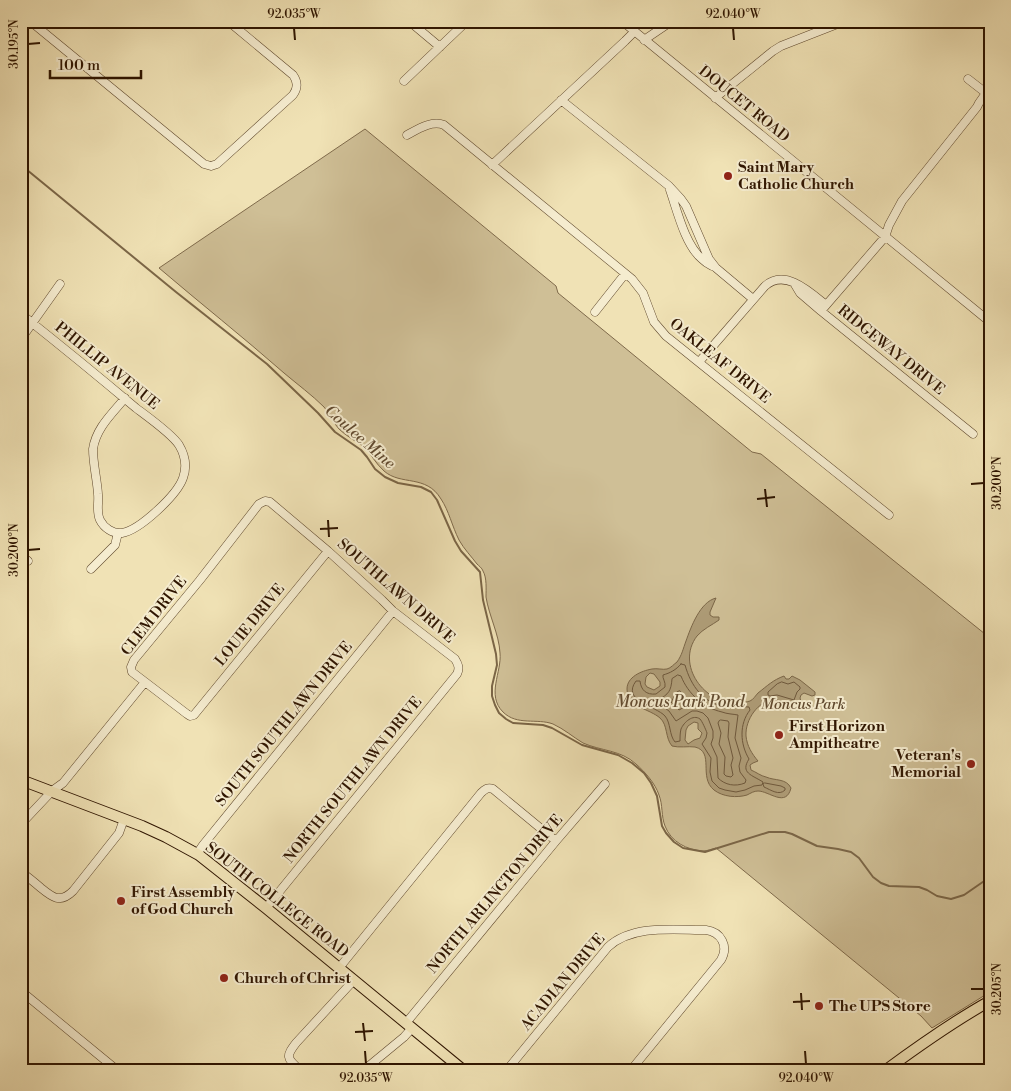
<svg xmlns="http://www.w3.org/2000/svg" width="1011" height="1091" font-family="'Libre Bodoni',serif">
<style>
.green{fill:#cfbf96;stroke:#7f6a4b}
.water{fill:#ae9c77;stroke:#7b6647;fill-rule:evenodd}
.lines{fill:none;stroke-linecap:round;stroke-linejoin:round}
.shore{stroke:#6e583c;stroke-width:1}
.stream{stroke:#7b6647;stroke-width:2}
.minor-casing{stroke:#5f482d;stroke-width:9}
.major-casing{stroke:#2f1500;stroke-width:12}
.minor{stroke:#f5eccf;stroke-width:8}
.major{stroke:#f0e2b5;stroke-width:10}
.ticks{fill:none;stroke:#2f1500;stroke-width:2}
.poi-dot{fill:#8f2418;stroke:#f5eccf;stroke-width:2}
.labels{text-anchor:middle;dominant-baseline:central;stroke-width:4;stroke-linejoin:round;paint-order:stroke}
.street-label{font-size:15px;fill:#2f1500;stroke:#f5eccf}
.poi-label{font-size:15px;font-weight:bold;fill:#2f1500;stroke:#f5eccf;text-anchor:start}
.park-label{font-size:15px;font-style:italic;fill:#5f482d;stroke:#f5eccf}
.water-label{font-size:16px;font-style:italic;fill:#624b30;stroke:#f5eccf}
.neatline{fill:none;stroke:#2f1500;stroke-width:2}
.ticks-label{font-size:12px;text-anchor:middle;fill:#2f1500}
</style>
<rect width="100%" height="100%" fill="#f0e2b5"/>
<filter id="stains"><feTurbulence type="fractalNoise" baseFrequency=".004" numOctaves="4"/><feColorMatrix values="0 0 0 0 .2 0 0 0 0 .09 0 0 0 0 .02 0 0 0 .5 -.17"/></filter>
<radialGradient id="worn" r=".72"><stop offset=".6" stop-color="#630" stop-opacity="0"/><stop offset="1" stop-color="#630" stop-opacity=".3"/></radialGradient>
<!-- green -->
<path class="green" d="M 365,129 L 556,286 L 558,293 L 752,452 L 761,454 L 990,638 L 990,992 L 932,1028 L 921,1016 L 716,848 C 712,849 707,851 703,851 C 687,850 671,842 665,826 C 661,816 663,805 659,795 C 655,783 645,772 636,764 C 621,750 601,751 583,743 C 573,737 564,729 553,724 C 537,718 517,726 503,712 C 486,695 502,672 500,653 C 499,634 489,616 486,597 C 486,589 487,578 483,571 C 482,568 479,566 477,564 C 471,556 464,549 459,540 C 452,526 449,511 441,499 C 426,474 401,486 384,471 C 376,464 371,454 364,447 C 356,441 346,436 339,429 C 333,423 330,413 324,407 C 312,395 297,384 284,373 C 243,337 200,303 159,268 Z"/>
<!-- water -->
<path class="water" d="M 716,598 L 710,612 L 710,615 L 713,617 L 719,617 L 719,620 C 712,625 703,629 697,636 C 675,665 705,705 738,703 C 741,703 747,702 750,701 C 753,700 756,695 758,693 C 767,686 773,680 784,676 L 786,679 L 789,679 L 792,676 L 800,680 L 815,692 L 815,695 L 812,696 L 804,693 L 801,695 L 800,698 L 802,705 L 797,708 C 791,705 782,700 775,700 C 758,700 745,720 746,736 C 747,746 752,754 758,761 L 753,763 L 750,765 L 751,770 C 756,772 761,776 766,777 C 775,781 786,778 791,788 C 786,808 769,791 758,791 C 754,791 751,793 747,795 C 737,798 723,797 714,790 C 698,777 715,752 695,747 C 688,746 679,748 672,746 C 665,738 668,725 660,718 C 650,709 627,707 627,689 C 627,677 641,671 652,669 C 657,668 663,670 667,669 C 671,668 674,664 677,662 C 682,655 683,649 686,641 C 691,627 700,602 716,598 ZM 650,673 L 654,674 L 660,682 L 660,686 L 654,690 L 647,687 L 645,684 L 646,677 ZM 694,722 L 698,723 L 698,729 L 702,733 L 700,738 L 694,740 L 688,744 L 685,740 L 686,730 L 688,726 Z"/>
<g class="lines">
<!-- shore -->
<path class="shore" d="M 681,664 L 685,665 C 691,686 703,703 726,707 C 734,708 742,706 749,707 L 750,710 C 739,724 740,744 749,759 C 740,773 752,775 763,782 L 762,785 L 754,786 L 745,790 L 736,792 L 725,790 L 719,788 L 712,781 L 710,772 L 711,758 L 702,744 L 706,738 L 707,733 C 706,730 702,721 700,719 C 693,714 684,722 681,729 C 680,733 680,737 680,741 L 675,742 C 669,735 671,723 665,716 C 656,706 621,701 636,681 L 640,681 C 641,690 646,695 656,694 L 665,687 C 666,682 662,678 663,675 C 670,673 676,670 681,664 Z
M 678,675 L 681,676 C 688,694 704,708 722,712 C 727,714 733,714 738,715 L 735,738 L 741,758 L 739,766 L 740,772 L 746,780 L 745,783 C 735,787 725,785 718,778 L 717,757 L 711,744 L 713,738 L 713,731 L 708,718 L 703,713 L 697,711 L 692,711 L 676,721 L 669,711 L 658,703 L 658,700 C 669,694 671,691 672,679 Z
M 782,682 L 788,684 L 794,682 L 800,687 L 800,689 L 797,692 L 794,700 L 777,695 L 770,696 L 768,695 L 768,692 L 777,684 Z
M 680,691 L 689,703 L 688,705 L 679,710 L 671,702 L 677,692 Z
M 721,720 L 728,721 L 729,723 L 728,737 L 733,758 L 731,765 L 733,775 L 731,777 L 726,776 L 724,774 L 725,757 L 719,744 L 721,733 L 718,723 L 719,721 Z
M 765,783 L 781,786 L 785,788 L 785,790 C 779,796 771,790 764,787 L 763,784 Z"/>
<!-- stream -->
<path class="stream" d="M 21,165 L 176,292 L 267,364 L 318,413 L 335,432 L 361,450 L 367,457 L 375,469 L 385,477 L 398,483 L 421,487 L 431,492 L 437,500 L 455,541 L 461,551 L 480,572 L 483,600 L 496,654 L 497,665 L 492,686 L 492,696 L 495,705 L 499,713 L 506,719 L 513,723 L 543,725 L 552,728 L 582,745 L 618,755 L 632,763 L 644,773 L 651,783 L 657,796 L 662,826 L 666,833 L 674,842 L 683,848 L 705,852 L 769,832 L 785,832 L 792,834 L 817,846 L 838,849 L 851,852 L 859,858 L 873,877 L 881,883 L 889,886 L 919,887 L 927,890 L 937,896 L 951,899 L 964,895 L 990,877"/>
<!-- minor casing -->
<g class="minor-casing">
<path id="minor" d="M 30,21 L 204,164 L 211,166 L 217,164 L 293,95 C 298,88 298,82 293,75 L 228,21
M 409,21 L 440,47
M 622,21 L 990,322
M 644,40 L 672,21
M 404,81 L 467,21
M 715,98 L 773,51 L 781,46 L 845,21
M 561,100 L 669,186 L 681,199 L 686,206 L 709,259 L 716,268 L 753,299
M 407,135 C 418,129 432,120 444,125 L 632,279 L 643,293 L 654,322 L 666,336 L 889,515
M 492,165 L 625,41 L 634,32
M 670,190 C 677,210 685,245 702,259 C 705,262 708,264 712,266
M 794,283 L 800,293 L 821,311 L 973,434
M 821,311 L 885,237 L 889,225 L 902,201 L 977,107 L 979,103 L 986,93 L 968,79
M 595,312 L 625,274
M 21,314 C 60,345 98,376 136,408 C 148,417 172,434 179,445 C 185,455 187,467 183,478 C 177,495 140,530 122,533 C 113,534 104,528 100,520 C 96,512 99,502 98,494 C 97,479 93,464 93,449 C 96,428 112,414 125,398
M 21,339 L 60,284
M 699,362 L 765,286 C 785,268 810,292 826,305
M 21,555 L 28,561
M 91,569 L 115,545 L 118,533
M 21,824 L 52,791 L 63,783 L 145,682
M 197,854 L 203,845 L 393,611
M 21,872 C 28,877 34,882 41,888 C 52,897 60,904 73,891 L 119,833 L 124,819
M 266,908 L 457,674 C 460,668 458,664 455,659 L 393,611 L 382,600 L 328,551 L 270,502 L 265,501 L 259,504 L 200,580 L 134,660 L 131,667 L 132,672 L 187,714 L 190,716 L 194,715 L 328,551
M 339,968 L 481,793 C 485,789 488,787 493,789 L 556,841
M 21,991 L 117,1070
M 406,1023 L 556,841 L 605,784
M 300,1070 C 286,1058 286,1056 296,1043 L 354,980
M 364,1070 L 404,1037 L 412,1028
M 507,1070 L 608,947 C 633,924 675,930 706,930 C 721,932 729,946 721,960 L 631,1070"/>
</g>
<!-- major casing -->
<g class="major-casing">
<path id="major" d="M 21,780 L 142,826 L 166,837 L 199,855 L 266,908 L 463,1070
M 886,1070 C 920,1045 954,1021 990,1001"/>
</g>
<!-- minor -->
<use href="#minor" class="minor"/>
<!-- major -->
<use href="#major" class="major"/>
</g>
<!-- ticks -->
<path class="ticks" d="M 294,28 L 295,40M 733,28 L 734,40M 28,44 L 40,43M 971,484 L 984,483M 765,489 L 767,507M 757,499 L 775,497M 328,520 L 329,537M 320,529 L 338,528M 28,550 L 40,549M 971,989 L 984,989M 801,993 L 802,1010M 793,1002 L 810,1001M 363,1023 L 365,1041M 355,1032 L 373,1031M 365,1051 L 366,1064M 805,1051 L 806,1064"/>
<!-- markers -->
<g class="poi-dot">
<circle cx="728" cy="176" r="5"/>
<circle cx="779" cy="735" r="5"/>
<circle cx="971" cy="764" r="5"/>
<circle cx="121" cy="901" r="5"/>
<circle cx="224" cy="978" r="5"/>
<circle cx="819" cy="1006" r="5"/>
</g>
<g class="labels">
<!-- street labels -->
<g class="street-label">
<text transform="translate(744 104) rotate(39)">DOUCET ROAD</text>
<text transform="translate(891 350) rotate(39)">RIDGEWAY DRIVE</text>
<text transform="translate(720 361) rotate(39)">OAKLEAF DRIVE</text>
<text transform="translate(107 366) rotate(39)">PHILLIP AVENUE</text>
<text transform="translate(396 591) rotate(41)">SOUTHLAWN DRIVE</text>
<text transform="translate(154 616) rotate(-52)">CLEM DRIVE</text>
<text transform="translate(250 625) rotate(-51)">LOUIE DRIVE</text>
<text transform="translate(284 724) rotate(-51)">SOUTH SOUTHLAWN DRIVE</text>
<text transform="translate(353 780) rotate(-51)">NORTH SOUTHLAWN DRIVE</text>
<text transform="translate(495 894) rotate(-50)">NORTH ARLINGTON DRIVE</text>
<text transform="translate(277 900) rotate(38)">SOUTH COLLEGE ROAD</text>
<text transform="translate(563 982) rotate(-50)">ACADIAN DRIVE</text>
</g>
<!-- poi labels -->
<g class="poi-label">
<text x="738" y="167">Saint Mary<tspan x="738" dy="17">Catholic Church</tspan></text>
<text x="789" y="726">First Horizon<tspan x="789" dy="17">Ampitheatre</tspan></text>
<text x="961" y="755" text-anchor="end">Veteran's<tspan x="961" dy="17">Memorial</tspan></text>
<text x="131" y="892">First Assembly<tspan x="131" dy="17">of God Church</tspan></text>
<text x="234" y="978">Church of Christ</text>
<text x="829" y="1006">The UPS Store</text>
</g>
<!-- park labels -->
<g class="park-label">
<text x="803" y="704">Moncus Park</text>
</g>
<!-- water labels -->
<g class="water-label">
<text transform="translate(360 437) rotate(41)">Coulee Mine</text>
<text x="680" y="702">Moncus Park Pond</text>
</g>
</g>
<!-- margin -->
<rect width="1011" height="1091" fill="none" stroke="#f0e2b5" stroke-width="55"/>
<!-- scale -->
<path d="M50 70v8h91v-8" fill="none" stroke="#2f1500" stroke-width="2.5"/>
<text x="58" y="70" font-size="15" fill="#2f1500" stroke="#f5eccf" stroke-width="4" paint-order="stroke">100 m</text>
<rect x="28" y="28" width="956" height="1036" class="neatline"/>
<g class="ticks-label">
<text x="294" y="18">92.035°W</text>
<text x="733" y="18">92.040°W</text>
<text transform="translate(14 44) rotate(-90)" y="4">30.195°N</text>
<text transform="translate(997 483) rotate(-90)" y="4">30.200°N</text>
<text transform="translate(14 550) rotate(-90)" y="4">30.200°N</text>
<text transform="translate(997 989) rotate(-90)" y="4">30.205°N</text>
<text x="366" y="1082">92.035°W</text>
<text x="806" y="1082">92.040°W</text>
</g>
<rect width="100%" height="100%" filter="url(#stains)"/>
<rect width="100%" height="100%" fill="url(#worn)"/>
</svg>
